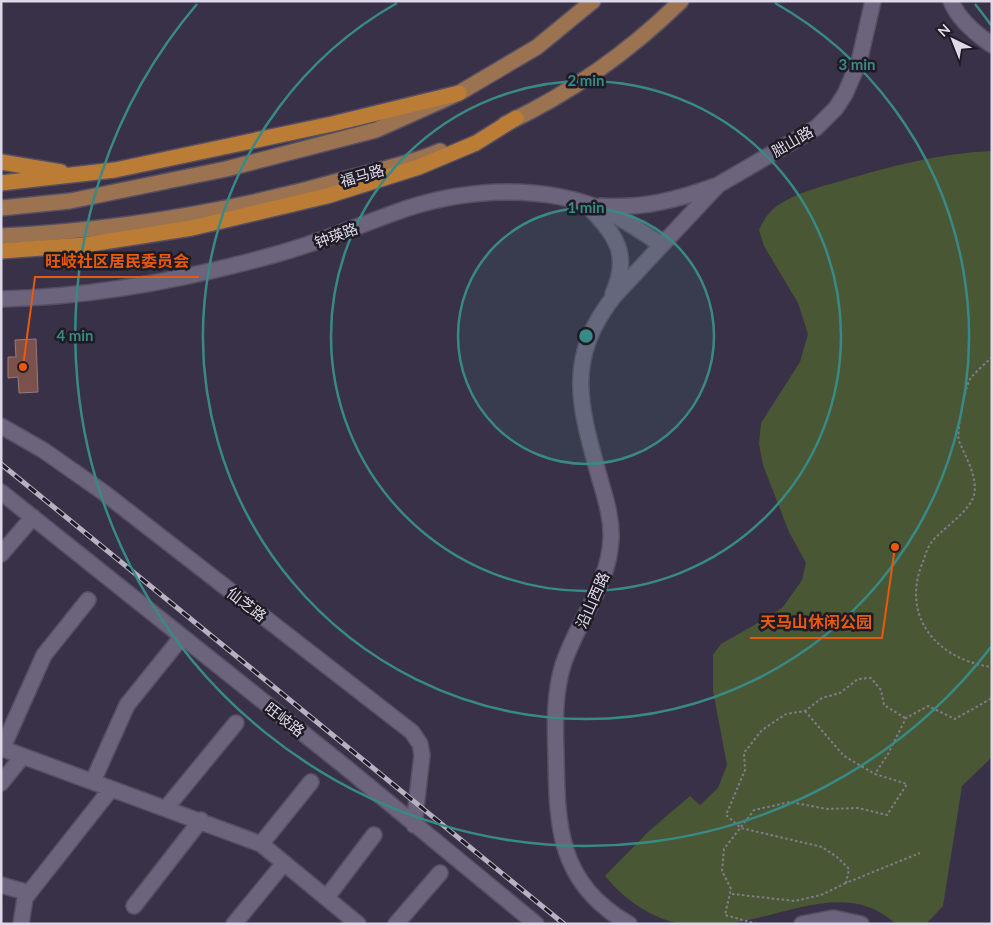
<svg xmlns="http://www.w3.org/2000/svg" width="993" height="925" font-family="Lato,'Noto Sans SC',sans-serif">
<style>
.green{fill:#4a5735}
.building{fill:#7b514c;stroke:#9a7a76}
.lines{fill:none;stroke-linecap:round;stroke-linejoin:round}
.minor-casing{stroke:#564e61;stroke-width:18}
.major-casing{stroke:#564e61;stroke-width:18}
.highway-casing{stroke:#564e61;stroke-width:18}
.path{stroke:#827c8e;stroke-width:2;stroke-dasharray:2.5 2.5;stroke-linecap:butt}
.minor{stroke:#6c637c;stroke-width:15}
.major{stroke:#9b7351;stroke-width:15}
.highway{stroke:#bb7d35;stroke-width:15}
.rail-casing{stroke:#b7b1c2;stroke-width:5}
.rail{stroke:#1f1b25;stroke-width:3;stroke-dasharray:9;stroke-linecap:butt}
.ring{fill:none;stroke:#388a86;stroke-width:2.5}
.labels{text-anchor:middle;dominant-baseline:central;stroke-width:5;stroke-linejoin:round;paint-order:stroke}
.street-label{font-size:15px;fill:#ded9e8;stroke:#1f1b25}
.centre{fill:#388a86;stroke:#1f1b25;stroke-width:2.5}
.ring-label{font-size:15px;text-anchor:middle;font-weight:bold;fill:#388a86;stroke:#1f1b25;stroke-width:5;stroke-linejoin:round;paint-order:stroke}
.leader{fill:none;stroke:#e8590c;stroke-width:2}
.callout-dot{fill:#e8590c;stroke:#1f1b25;stroke-width:2}
.callout-label{font-size:16px;text-anchor:middle;font-weight:bold;fill:#e8590c;stroke:#1f1b25;stroke-width:5;stroke-linejoin:round;paint-order:stroke}
</style>
<rect width="100%" height="100%" fill="#393147"/>
<!-- green -->
<path class="green" d="M 992,151 L 992,757 L 962,786 L 943,906 L 926,924 L 896,924 C 849,880 787,915 733,923 C 725,925 715,924 707,924 C 697,924 685,925 676,923 C 648,916 623,898 605,876 L 649,831 L 690,796 L 700,805 L 718,788 L 727,765 L 713,691 L 713,655 L 721,644 L 772,615 L 783,607 L 802,580 L 806,563 L 789,532 L 763,465 L 759,444 L 761,423 L 800,362 L 808,334 L 798,303 L 764,246 L 759,230 C 764,219 768,213 777,206 C 795,193 820,187 841,181 C 891,166 940,153 992,151 Z"/>
<!-- building -->
<path class="building" d="M 36,339 L 38,392 L 19,393 L 18,377 L 8,378 L 8,357 L 16,357 L 15,340 Z"/>
<g class="lines">
<!-- minor casing -->
<g class="minor-casing">
<path id="minor" d="M 951,1 C 958,19 976,34 992,45
M 588,206 C 615,235 631,253 613,294
M 601,206 C 641,209 677,200 715,186
M 1,299 C 94,297 188,279 277,254 C 321,242 362,224 405,209 C 468,188 544,184 606,211 C 625,220 643,232 660,244
M 1,426 L 43,450 L 103,492 L 412,732 L 420,744 L 422,755 L 414,825
M 1,492 L 343,765 L 536,924
M 1,554 L 33,517
M 1,748 L 261,844 L 358,924
M 2,749 L 44,655 L 88,600
M 93,781 L 127,705 L 181,638
M 1,783 L 23,756
M 167,807 L 236,723
M 261,844 L 311,782
M 1,885 L 29,893
M 327,897 L 374,835
M 134,906 L 201,820
M 21,924 L 25,898 L 111,789
M 234,924 L 284,863
M 396,924 L 440,873
M 629,924 C 558,883 557,827 556,755 C 555,725 554,694 563,665 C 577,622 609,585 611,539 C 612,517 605,497 599,476 C 579,404 565,358 615,295 L 718,185 L 816,128 L 836,108 L 845,94 L 859,62 L 873,1
M 802,924 L 833,918 L 861,924"/>
</g>
<!-- major casing -->
<g class="major-casing">
<path id="major" d="M 505,124 C 569,94 630,51 681,1
M 1,208 L 70,201 L 226,169 L 376,130 L 459,93 L 537,47 L 593,1
M 1,236 C 120,230 238,210 353,177 C 382,169 413,163 440,151"/>
</g>
<!-- highway casing -->
<g class="highway-casing">
<path id="highway" d="M 1,162 L 61,172
M 1,183 L 115,170 L 332,124 L 459,93
M 1,251 L 84,245 L 192,228 L 327,196 L 419,167 L 476,143 L 516,118"/>
</g>
<!-- path -->
<path class="path" d="M 992,357 C 985,364 976,371 970,379 C 965,387 956,433 959,441 C 966,458 978,477 974,495 C 969,513 941,529 931,543 C 927,548 925,557 922,564 C 901,618 938,660 992,667
M 805,711 L 844,756 L 875,774
M 905,718 L 884,705 L 881,690 L 871,678 L 858,679 L 840,693 L 822,698 L 805,711 L 786,714 L 762,730 L 744,753 L 745,770 L 726,815 L 741,828 L 822,847 L 837,857 L 849,869 L 846,883 L 920,853
M 732,894 L 795,901 L 821,895 L 846,883
M 757,924 L 725,915 L 731,889 L 722,871 L 724,849 L 754,810 L 790,802 L 827,809 L 858,808 L 887,815 L 907,784 L 875,774 L 888,754 L 906,718 L 928,706 L 955,719 L 992,698"/>
<!-- minor -->
<use href="#minor" class="minor"/>
<!-- major -->
<use href="#major" class="major"/>
<!-- highway -->
<use href="#highway" class="highway"/>
<!-- rail casing -->
<g class="rail-casing">
<path id="rail" d="M 1,464 L 564,924"/>
</g>
<!-- rail -->
<use href="#rail" class="rail"/>
</g>
<!-- distance rings -->
<circle cx="586" cy="336" r="128" fill="#388a86" fill-opacity=".12"/>
<g class="ring">
<circle cx="586" cy="336" r="128"/>
<circle cx="586" cy="336" r="255"/>
<path d="M775 3A383 383 0 1 1 397 3"/>
<path d="M991 647A511 511 0 1 1 197 4M975 4A511 511 0 0 1 991 25"/>
</g>
<g class="labels">
<!-- street labels -->
<g class="street-label">
<text transform="translate(792 141) rotate(-30)">胐山路</text>
<text transform="translate(362 175) rotate(-16)">福马路</text>
<text transform="translate(336 235) rotate(-20)">钟瑛路</text>
<text transform="translate(592 600) rotate(-66)">沿山西路</text>
<text transform="translate(247 604) rotate(38)">仙芝路</text>
<text transform="translate(285 719) rotate(38)">旺岐路</text>
</g>
</g>
<circle cx="586" cy="336" r="8" class="centre"/>
<g class="ring-label">
<text x="857" y="70">3 min</text>
<text x="586" y="86">2 min</text>
<text x="586" y="213">1 min</text>
<text x="75" y="341">4 min</text>
</g>
<!-- callouts -->
<path class="leader" d="M23 367L35 277H199M895 547L882 638H750"/>
<g class="callout-dot">
<circle cx="23" cy="367" r="5"/>
<circle cx="895" cy="547" r="5"/>
</g>
<g class="callout-label">
<text x="117" y="267">旺岐社区居民委员会</text>
<text x="816" y="628">天马山休闲公园</text>
</g>
<!-- border -->
<rect width="993" height="925" fill="none" stroke="#ded9e8" stroke-width="5"/>
<!-- north arrow -->
<g transform="translate(953 40) rotate(317)" stroke="#1f1b25" stroke-width="4" paint-order="stroke">
<path d="M0-4L9 19L0 12L-9 19Z" fill="#ded9e8"/>
<text y="-8" font-size="14" font-weight="bold" text-anchor="middle" fill="#ded9e8">N</text>
</g>
</svg>
